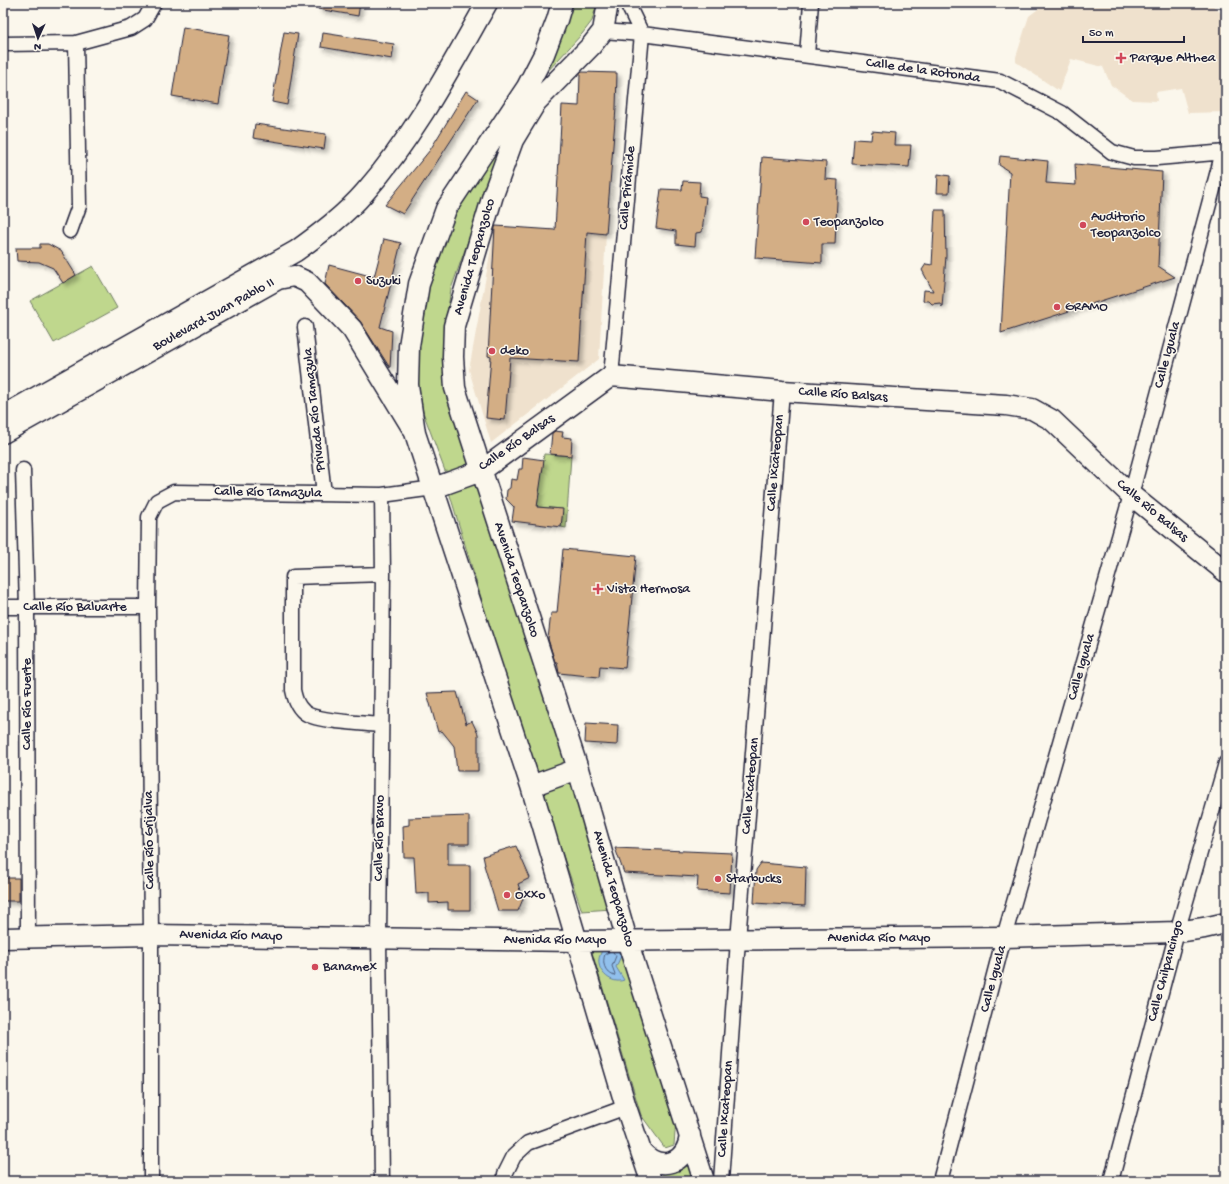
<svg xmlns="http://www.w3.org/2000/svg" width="1229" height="1184" font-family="'Gochi Hand',sans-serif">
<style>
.built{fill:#efe1cd}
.green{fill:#bfd78d;stroke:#707c64}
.water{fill:#91c0ec;stroke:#6581a5}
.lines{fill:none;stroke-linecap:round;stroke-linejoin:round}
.shore{stroke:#4e6182;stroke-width:1}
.building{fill:#d3ae85;stroke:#22223b;filter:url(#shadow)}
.street-casing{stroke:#22223b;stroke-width:17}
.secondary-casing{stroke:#22223b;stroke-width:23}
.street{stroke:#fbf7ec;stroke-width:14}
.secondary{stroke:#fbf7ec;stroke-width:20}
.poi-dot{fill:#d1495b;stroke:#fbf7ec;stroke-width:1.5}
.labels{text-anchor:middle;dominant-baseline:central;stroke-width:3;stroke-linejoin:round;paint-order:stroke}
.poi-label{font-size:14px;fill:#22223b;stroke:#fbf7ec;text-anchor:start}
.street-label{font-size:14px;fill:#22223b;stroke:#fbf7ec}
</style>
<defs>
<filter id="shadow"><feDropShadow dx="3.5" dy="3.5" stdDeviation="2" flood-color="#0004"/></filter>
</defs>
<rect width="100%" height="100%" fill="#fbf7ec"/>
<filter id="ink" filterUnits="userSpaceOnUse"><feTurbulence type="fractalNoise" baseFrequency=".025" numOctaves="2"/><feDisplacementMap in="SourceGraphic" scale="8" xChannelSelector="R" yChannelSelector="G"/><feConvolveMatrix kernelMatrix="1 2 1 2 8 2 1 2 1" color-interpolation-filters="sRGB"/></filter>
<g filter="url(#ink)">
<!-- built -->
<path class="built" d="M 1046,3 L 1210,3 L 1226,18 L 1226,112 L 1188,113 L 1181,88 L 1156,92 L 1157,101 L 1132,100 L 1111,85 L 1103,67 L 1071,59 L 1059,91 L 1016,62 L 1016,57 L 1029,16 Z
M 495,226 L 606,234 L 599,359 L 491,443 L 469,370 Z"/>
<!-- green -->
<path class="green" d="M 569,3 L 597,3 L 592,21 L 582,34 L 546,73 L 542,70 Z
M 511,120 L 451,289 L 447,314 L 445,343 L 471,462 L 452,472 L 445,471 L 423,412 L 416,369 L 424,297 L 451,209 Z
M 93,266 L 117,308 L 54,343 L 30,301 Z
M 544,454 L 571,456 L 566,528 L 561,527 L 562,509 L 537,507 Z
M 479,476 L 612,909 L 582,911 L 530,759 L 449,492 Z
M 623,945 L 676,1119 L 674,1145 L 665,1148 L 641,1115 L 590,946 Z
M 679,1165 L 692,1167 L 698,1181 L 664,1181 L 662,1170 Z"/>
<!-- water -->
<path class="water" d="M 617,949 L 621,956 L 616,967 L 624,980 C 612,985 597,972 599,959 C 599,957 601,953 602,950 Z"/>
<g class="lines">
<!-- shore -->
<path class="shore" d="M 609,952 L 605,954 C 602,963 604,971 614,976 L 615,974 L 612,966 L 616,956 L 613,952"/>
</g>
<!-- building -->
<path class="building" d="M 319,3 L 360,3 L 358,16 L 318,9 Z
M 183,27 L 229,35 L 218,104 L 172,96 Z
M 284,32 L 298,34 L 287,105 L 272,102 Z
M 323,33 L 394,44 L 392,59 L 321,47 Z
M 582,72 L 617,73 L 616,108 L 606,234 L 587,232 L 579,362 L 510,358 L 505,420 L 486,418 L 491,357 L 488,356 L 495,227 L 496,226 L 555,230 L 562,105 L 579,106 L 580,74 Z
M 466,91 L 478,99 L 403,214 L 385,205 L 430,150 Z
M 255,124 L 326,134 L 324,149 L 253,138 Z
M 872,131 L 895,133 L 894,145 L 911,145 L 909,167 L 852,164 L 854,139 L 871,140 Z
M 1000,156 L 1048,161 L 1046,183 L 1076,185 L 1075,164 L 1162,172 L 1158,266 L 1175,277 L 1001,333 L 1010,172 L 999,165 Z
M 762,157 L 826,162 L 825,179 L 838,180 L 835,244 L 822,244 L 822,263 L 755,258 Z
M 938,174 L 950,176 L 949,193 L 937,193 Z
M 683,181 L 700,182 L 699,196 L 706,197 L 702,232 L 696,233 L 695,246 L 676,244 L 676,231 L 656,228 L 661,189 L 682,190 Z
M 935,210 L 945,210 L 946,256 L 942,307 L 940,303 L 932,304 L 929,301 L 923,301 L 924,290 L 933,291 L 922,270 L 926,264 L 932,265 Z
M 384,239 L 401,243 L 380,327 L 392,331 L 390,368 L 360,321 L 325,284 L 329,265 L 374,277 Z
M 40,244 L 48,244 L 61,251 L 76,275 L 63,283 L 53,268 L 39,262 L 17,261 L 16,248 L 40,248 Z
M 555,431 L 563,432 L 562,437 L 572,438 L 571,456 L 550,454 L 552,433 Z
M 523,457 L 544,460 L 537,507 L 563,509 L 561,527 L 512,521 L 514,507 L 506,499 L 507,490 L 510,488 L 511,479 L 517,480 L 519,469 L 522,469 Z
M 563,549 L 636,556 L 625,668 L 600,666 L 599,677 L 559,673 L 557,662 L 555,662 L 548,639 L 551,613 L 557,613 Z
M 457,692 L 466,724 L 472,721 L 478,734 L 478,771 L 457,771 L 454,746 L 442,731 L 438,732 L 427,693 Z
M 586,723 L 618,725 L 617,745 L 585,743 Z
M 469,816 L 469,844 L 448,844 L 448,865 L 470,865 L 470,910 L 448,910 L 448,902 L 429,903 L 429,893 L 416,894 L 414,857 L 404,857 L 403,826 L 409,825 L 409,818 Z
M 516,846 L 530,878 L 518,884 L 523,899 L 518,911 L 498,911 L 484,865 L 485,865 L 483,856 Z
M 615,848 L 732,853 L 730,893 L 697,891 L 698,877 L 624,873 Z
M 761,863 L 806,867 L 805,906 L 754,903 L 756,870 Z
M 3,878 L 19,878 L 19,901 L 3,901 Z"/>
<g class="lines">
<!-- street casing -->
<g class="street-casing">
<path id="street" d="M 603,31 L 642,34 L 1000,81 L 1062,113 L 1112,152 L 1134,158 L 1157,158 L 1226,152
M 3,44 L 76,43 L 131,28 L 145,19 L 154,3
M 807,55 L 811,3
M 70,231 L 79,206 L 76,43
M 305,327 L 324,494
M 611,376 L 642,34 L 627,3
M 23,470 L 27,607 L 28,937
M 3,607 L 148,607
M 381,725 C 365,723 315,722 304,712 C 297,706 295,699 293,690 L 293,577 L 383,574
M 151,1181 L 151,935 L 148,607 L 149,517 L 157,501 L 174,492 L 382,495 L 434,488
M 382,1181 L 379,938 L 383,574 L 382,495
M 505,1181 L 505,1174 L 514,1156 L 528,1143 L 626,1107
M 721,1181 L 738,940 L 782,391
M 940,1181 L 1004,937 L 1131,495 L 1223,152
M 1111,1181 L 1177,932 L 1226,763"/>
</g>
<!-- secondary casing -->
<g class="secondary-casing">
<path id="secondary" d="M 562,3 L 557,20 L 544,54 L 527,87 L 446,209 L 419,284 L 409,346 L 408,385 L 415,433 L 531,786 L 626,1107 L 651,1181
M 608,3 L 603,31 L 591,46 L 536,102 L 513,140 L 493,195 L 454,326 L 453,357 L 455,388 L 578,769 L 627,940 L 704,1181
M 3,416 L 296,251 C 321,233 345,215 365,192 C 415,135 450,68 487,3
M 3,433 L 278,279 L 294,276 L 307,282 L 352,329 L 411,426
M 434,488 L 481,471 L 611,376 L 782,391 L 1006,405 L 1032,409 L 1052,420 L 1131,495 L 1226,572
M 531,786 L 578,769
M 3,938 L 151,935 L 577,941 L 1004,937 L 1177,932 L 1204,928 L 1226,923
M 641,1151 C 660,1173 687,1164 690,1135"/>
</g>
<!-- street -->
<use href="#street" class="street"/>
<!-- secondary -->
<use href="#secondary" class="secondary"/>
</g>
</g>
<!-- markers -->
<g class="poi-dot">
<path d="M1119 52h4v4h4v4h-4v4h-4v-4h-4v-4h4z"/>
<circle cx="806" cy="222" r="4"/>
<circle cx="1083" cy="225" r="4"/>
<circle cx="358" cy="281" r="4"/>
<circle cx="1057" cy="307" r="4"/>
<circle cx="492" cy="351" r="4"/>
<path d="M596 583h4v4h4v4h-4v4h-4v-4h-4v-4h4z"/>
<circle cx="718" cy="879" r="4"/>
<circle cx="507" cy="895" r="4"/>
<circle cx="315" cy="967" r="4"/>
</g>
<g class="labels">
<!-- poi labels -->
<g class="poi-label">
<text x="1130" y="58">Parque Althea</text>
<text x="1091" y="217">Auditorio<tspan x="1091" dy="16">Teopanzolco</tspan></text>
<text x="814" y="222">Teopanzolco</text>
<text x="366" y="281">Suzuki</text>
<text x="1065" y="307">GRAMO</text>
<text x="500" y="351">deko</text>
<text x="607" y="589">Vista Hermosa</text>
<text x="726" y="879">Starbucks</text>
<text x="515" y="895">Oxxo</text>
<text x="323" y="967">Banamex</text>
</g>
<!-- street labels -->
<g class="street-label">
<text transform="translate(923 71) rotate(8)">Calle de la Rotonda</text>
<text transform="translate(628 188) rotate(-85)">Calle Pirámide</text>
<text transform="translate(475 257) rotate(-74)">Avenida Teopanzolco</text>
<text transform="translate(214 315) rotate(-29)">Boulevard Juan Pablo II</text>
<text transform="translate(1168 355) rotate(-75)">Calle Iguala</text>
<text transform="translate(843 395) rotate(4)">Calle Río Balsas</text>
<text transform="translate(315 410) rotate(-96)">Privada Río Tamazula</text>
<text transform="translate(517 443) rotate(-35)">Calle Río Balsas</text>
<text transform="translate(776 463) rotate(-85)">Calle Ixcateopan</text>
<text transform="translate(268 493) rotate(1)">Calle Río Tamazula</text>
<text transform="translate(1152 511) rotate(40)">Calle Río Balsas</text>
<text transform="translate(516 580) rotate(72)">Avenida Teopanzolco</text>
<text x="75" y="607">Calle Río Baluarte</text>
<text transform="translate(1082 667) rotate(-74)">Calle Iguala</text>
<text transform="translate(27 704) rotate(-90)">Calle Río Fuerte</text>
<text transform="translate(751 786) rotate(-85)">Calle Ixcateopan</text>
<text transform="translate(380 838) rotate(-89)">Calle Río Bravo</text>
<text transform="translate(150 840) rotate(-91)">Calle Río Grijalva</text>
<text transform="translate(613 889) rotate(74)">Avenida Teopanzolco</text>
<text transform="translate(231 936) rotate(1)">Avenida Río Mayo</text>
<text x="879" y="938">Avenida Río Mayo</text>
<text x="555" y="940">Avenida Río Mayo</text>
<text transform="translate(1166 971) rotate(-75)">Calle Chilpancingo</text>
<text transform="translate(994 979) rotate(-75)">Calle Iguala</text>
<text transform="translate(726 1109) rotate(-86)">Calle Ixcateopan</text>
</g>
</g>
<!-- margin -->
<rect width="1229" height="1184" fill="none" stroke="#fbf7ec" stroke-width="16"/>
<rect x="8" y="8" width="1213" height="1168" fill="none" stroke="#22223b" stroke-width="1.5" filter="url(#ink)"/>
<!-- north arrow -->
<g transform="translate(38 38) rotate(183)" stroke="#fbf7ec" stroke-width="3" paint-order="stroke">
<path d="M0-3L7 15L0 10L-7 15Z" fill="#22223b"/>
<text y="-6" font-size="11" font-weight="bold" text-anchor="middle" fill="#22223b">N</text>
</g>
<!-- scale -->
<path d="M1083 36v6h101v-6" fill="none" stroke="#22223b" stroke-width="2"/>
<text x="1089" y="36" font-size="12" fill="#22223b" stroke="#fbf7ec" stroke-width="3" paint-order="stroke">50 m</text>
</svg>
